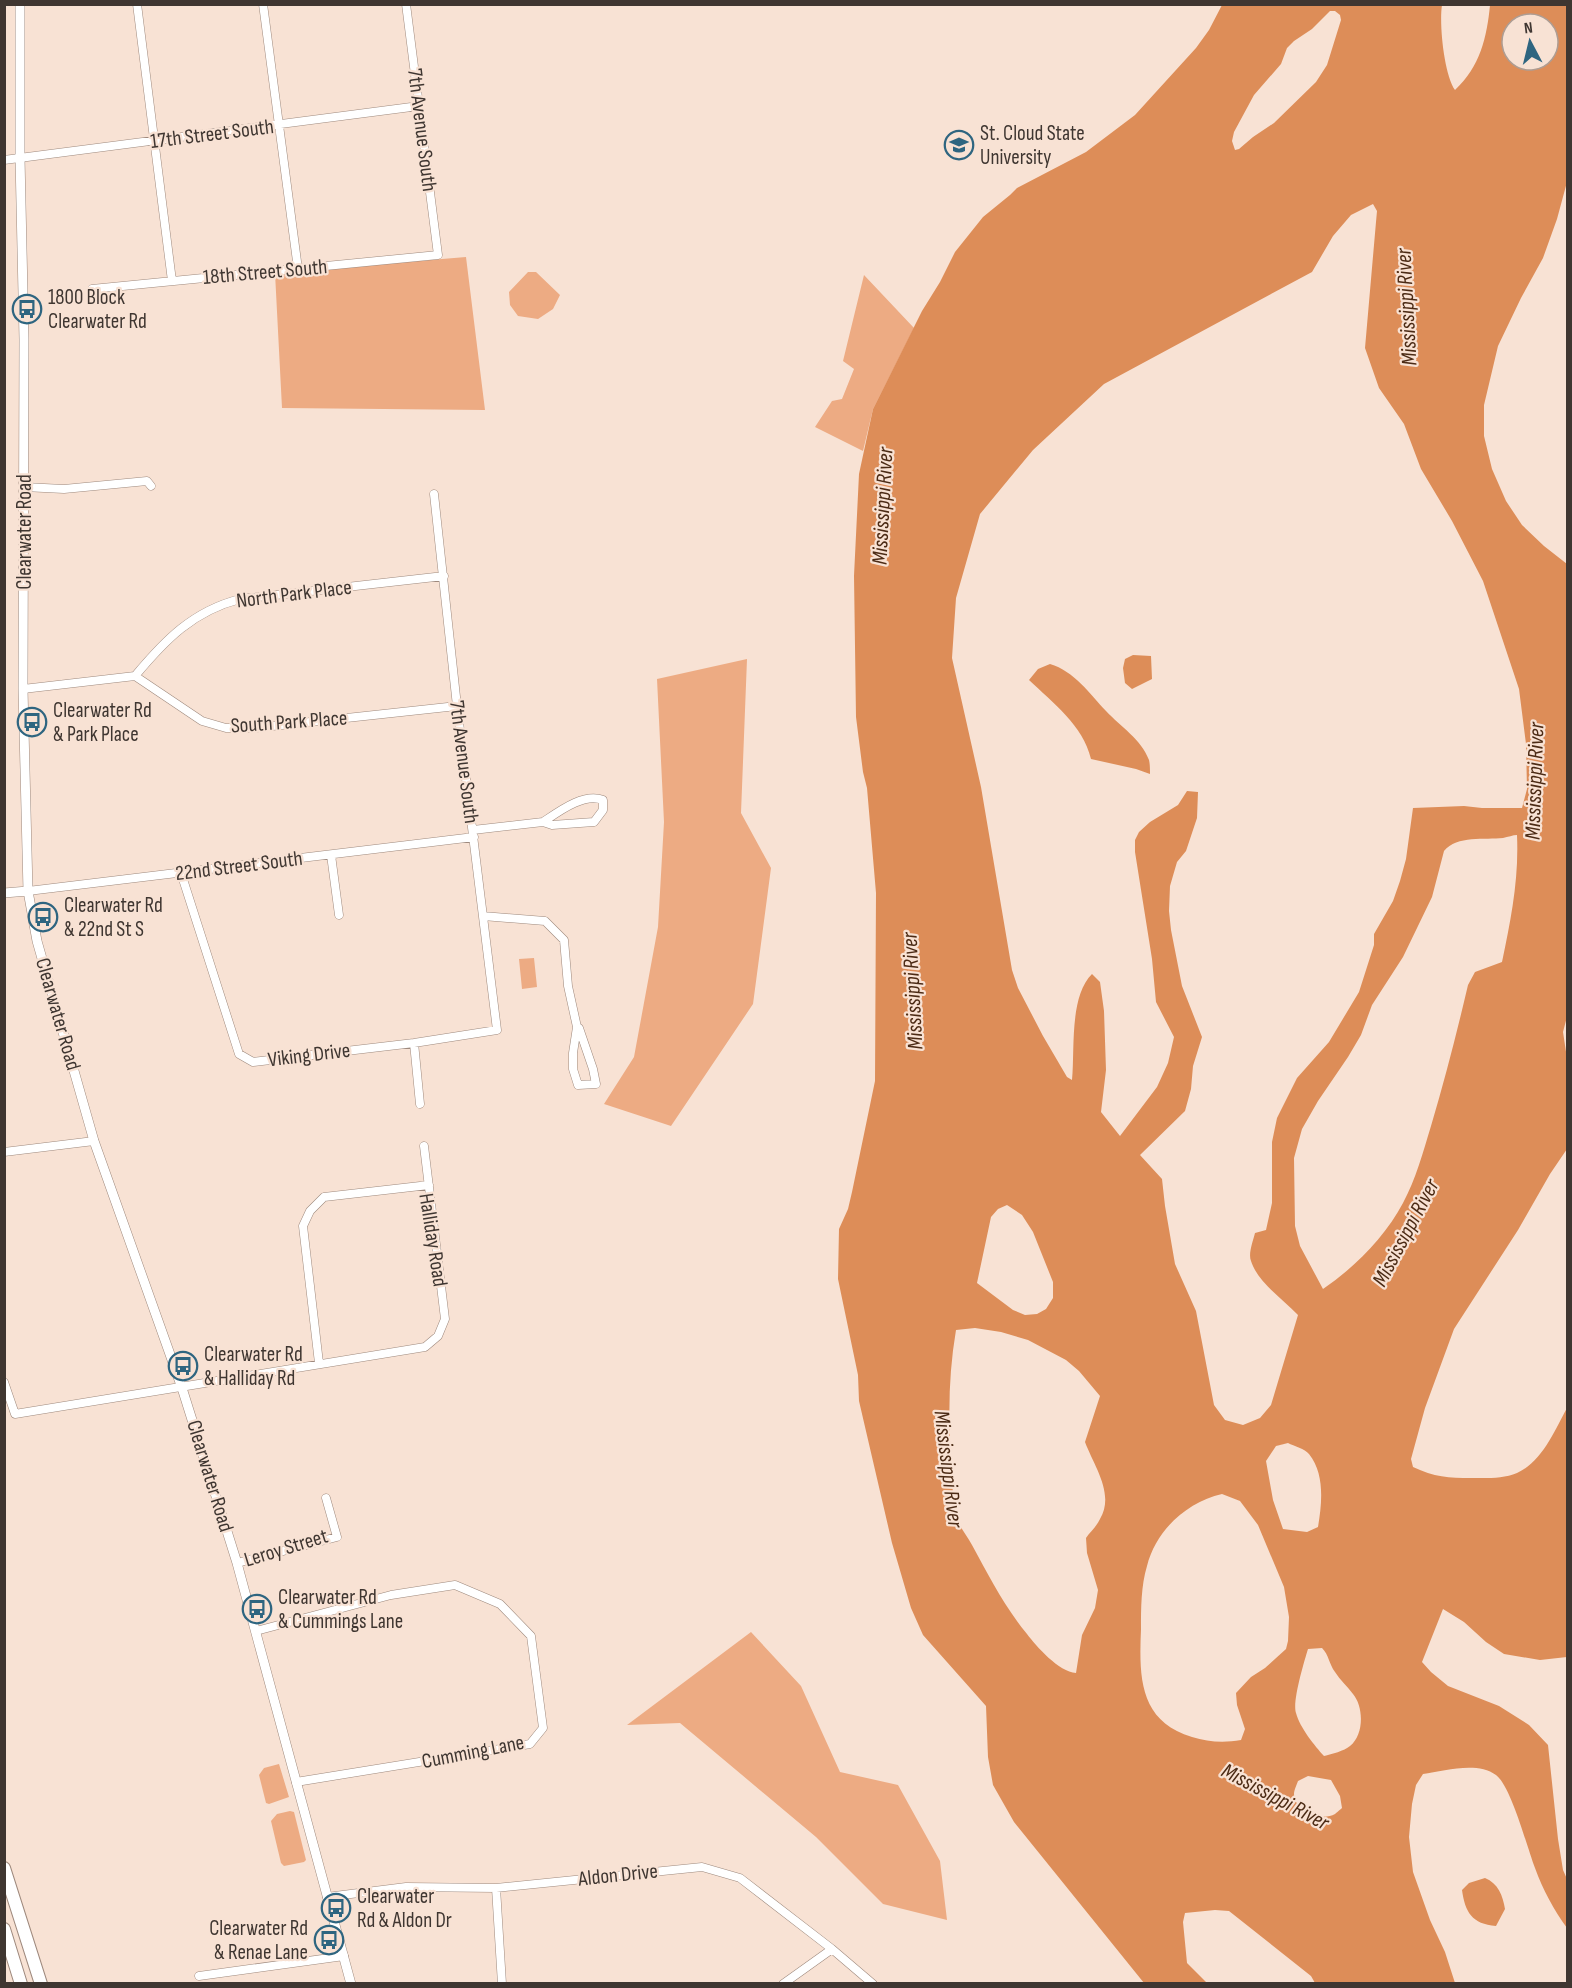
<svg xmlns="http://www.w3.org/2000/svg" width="1572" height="1988" font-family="'Sofia Sans Condensed',sans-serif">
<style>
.green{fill:#edab83}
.water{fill:#dd8d58;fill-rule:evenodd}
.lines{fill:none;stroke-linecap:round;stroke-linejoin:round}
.minor-casing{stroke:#9e897d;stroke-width:9}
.tertiary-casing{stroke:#9e897d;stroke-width:10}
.primary-casing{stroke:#9e897d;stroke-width:14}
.minor{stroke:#fff;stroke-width:8}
.tertiary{stroke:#fff;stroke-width:9}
.primary{stroke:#fff;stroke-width:12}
.labels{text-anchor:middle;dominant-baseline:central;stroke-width:4.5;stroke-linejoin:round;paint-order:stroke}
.street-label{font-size:21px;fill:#3f3631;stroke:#f8e2d4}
.poi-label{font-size:21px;fill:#3f3631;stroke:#f8e2d4;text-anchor:start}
.water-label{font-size:22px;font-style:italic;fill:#4c2b15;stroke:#f8e2d4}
</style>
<rect width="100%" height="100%" fill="#f8e2d4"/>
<!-- green -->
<path class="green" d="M 466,257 L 485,410 L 282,408 L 275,273 Z
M 528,272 L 536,272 L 560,295 L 553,309 L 538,319 L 518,316 L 510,305 L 509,292 Z
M 864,275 L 914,328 L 873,409 L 863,451 L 815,427 L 832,401 L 842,399 L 854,369 L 843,361 Z
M 747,659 L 741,813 L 771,868 L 753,1004 L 671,1126 L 604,1104 L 634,1057 L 658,927 L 664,822 L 657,679 Z
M 534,958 L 537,987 L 522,989 L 519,959 Z
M 751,1632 L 801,1686 L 840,1772 L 898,1785 L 940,1861 L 947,1920 L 883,1904 L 816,1837 L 680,1723 L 627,1725 Z
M 279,1764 L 289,1797 L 269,1804 L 266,1803 L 259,1775 L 264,1768 Z
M 290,1811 L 294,1812 L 306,1860 L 304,1862 L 284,1866 L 281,1863 L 271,1821 L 277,1814 Z"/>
<!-- water -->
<path class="water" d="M 1222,5 L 1442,5 C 1439,24 1444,74 1455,90 C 1480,67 1487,37 1490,5 L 1567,5 L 1567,182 L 1557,219 L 1543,258 L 1521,298 L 1498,346 L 1484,405 L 1484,436 L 1492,469 L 1506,501 L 1522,525 L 1544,546 L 1567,564 L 1568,1013 L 1563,1032 L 1568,1065 L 1567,1149 L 1550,1174 L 1518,1230 L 1454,1329 L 1425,1408 L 1411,1459 L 1413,1467 C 1434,1477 1449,1478 1471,1478 C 1486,1478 1503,1479 1517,1473 C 1542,1462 1555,1430 1567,1408 L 1567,1657 L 1540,1660 L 1504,1654 L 1486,1642 L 1464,1622 L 1443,1609 L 1422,1662 L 1431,1672 L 1448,1686 L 1499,1706 L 1529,1725 L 1548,1745 L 1558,1839 L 1563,1870 L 1567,1879 L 1567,1928 C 1554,1910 1543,1890 1535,1868 C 1527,1847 1511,1786 1496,1775 C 1477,1761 1444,1771 1423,1774 L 1416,1785 L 1412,1804 L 1409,1837 L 1413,1872 L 1430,1920 L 1445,1952 L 1455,1983 L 1315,1983 L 1311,1976 L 1229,1911 L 1215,1910 L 1185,1913 L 1183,1922 L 1187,1963 L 1207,1983 L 1144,1983 L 1014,1822 L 993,1785 L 988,1757 L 986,1706 L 923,1635 L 911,1608 L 892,1543 L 859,1401 L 858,1375 L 838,1279 L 839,1229 L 848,1209 L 852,1192 L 875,1081 L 876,893 L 867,788 L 863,772 L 856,717 L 854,576 L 859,474 L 873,409 L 922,311 L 940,282 L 955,252 L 983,217 L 1010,195 L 1017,188 L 1086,152 L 1135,115 L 1196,48 L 1209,30 ZM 1330,11 L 1335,11 L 1340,15 L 1341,20 L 1327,65 L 1316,82 L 1274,123 L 1253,137 L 1239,149 L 1235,150 L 1232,141 L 1234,132 L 1254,95 L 1281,64 L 1287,48 L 1294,41 L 1312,29 ZM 1512,24 L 1548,24 L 1548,60 L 1512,60 ZM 1373,204 L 1377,211 L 1376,222 L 1365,348 L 1379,388 L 1404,424 L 1421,469 L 1452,521 L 1483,581 L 1519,689 L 1526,744 L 1527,789 L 1522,808 L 1482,808 L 1464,806 L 1413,808 L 1406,859 L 1400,881 L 1393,901 L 1374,934 L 1374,945 L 1359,992 L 1329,1042 L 1297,1078 L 1277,1118 L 1272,1142 L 1272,1203 L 1266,1230 L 1255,1233 C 1253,1241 1248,1254 1251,1261 C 1258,1283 1283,1299 1298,1315 L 1271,1405 L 1260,1418 L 1243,1425 L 1225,1420 L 1214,1405 L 1196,1311 L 1175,1264 L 1165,1206 L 1162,1179 L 1140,1155 L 1185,1111 L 1191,1089 L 1193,1066 L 1202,1037 L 1182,986 L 1171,930 L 1169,911 L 1170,886 L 1177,862 L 1186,851 L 1197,818 L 1198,792 L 1187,791 L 1178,805 L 1150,822 L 1139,832 L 1135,840 L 1135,852 L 1152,959 L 1156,1002 L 1174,1037 L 1168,1063 L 1157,1087 L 1120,1136 L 1101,1112 L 1106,1070 L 1104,1011 L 1100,982 L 1092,974 C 1069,997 1075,1050 1072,1080 L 1067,1077 L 1043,1036 L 1018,988 L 1012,970 L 981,787 L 952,658 L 956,598 L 980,514 L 1033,450 L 1104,384 L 1312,272 L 1333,236 L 1351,215 ZM 1517,835 C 1519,879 1511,919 1502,962 L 1475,972 L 1468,985 C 1457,1032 1445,1079 1431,1126 C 1423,1152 1416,1179 1403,1203 C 1385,1237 1354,1268 1323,1289 L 1300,1246 L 1295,1226 L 1294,1158 L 1302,1129 L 1318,1101 L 1348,1057 L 1361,1035 L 1372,1005 L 1403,957 L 1432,897 L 1444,851 C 1457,835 1485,840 1503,838 C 1508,837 1513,835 1517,835 ZM 1007,1205 L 1022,1215 L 1033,1232 L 1053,1282 L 1053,1298 L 1046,1309 L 1037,1314 L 1025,1315 L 1013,1310 L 977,1283 L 991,1217 L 998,1209 ZM 975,1328 L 1001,1332 L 1028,1340 L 1066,1360 L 1079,1371 L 1100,1396 L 1085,1442 C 1094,1466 1115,1494 1100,1519 C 1097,1526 1090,1532 1086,1538 L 1087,1553 L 1098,1590 L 1095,1608 L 1082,1635 L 1076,1673 C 1059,1672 1036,1646 1027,1634 C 1004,1606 989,1576 972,1545 C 967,1536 959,1526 956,1517 C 952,1503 953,1486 952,1471 C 948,1423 948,1377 956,1330 ZM 1288,1443 C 1294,1446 1305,1449 1309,1454 C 1325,1474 1322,1503 1318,1527 L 1307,1532 L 1283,1529 L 1273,1500 L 1266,1461 L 1276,1446 ZM 1222,1494 L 1240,1501 L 1258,1525 L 1284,1587 L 1289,1617 L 1288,1641 L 1286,1649 L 1265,1668 L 1251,1677 L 1236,1693 L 1237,1705 L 1245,1729 L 1241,1740 C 1224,1743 1208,1742 1192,1737 C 1139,1721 1139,1677 1141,1629 C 1141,1608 1141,1586 1147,1566 C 1156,1530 1187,1502 1222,1494 ZM 1322,1648 C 1329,1655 1329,1664 1335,1672 C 1340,1680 1347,1686 1353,1694 C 1364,1707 1364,1735 1350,1746 C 1344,1751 1332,1754 1324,1756 C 1315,1746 1300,1728 1296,1713 C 1292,1702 1304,1662 1308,1649 ZM 1308,1776 L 1331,1780 L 1340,1796 L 1342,1808 C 1341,1809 1336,1813 1335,1814 C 1321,1822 1294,1811 1294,1794 C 1294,1790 1297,1784 1298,1781 Z
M 1133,655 L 1151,656 L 1152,679 L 1132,689 L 1125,683 L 1123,668 L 1125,659 Z
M 1050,664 C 1074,671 1090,694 1106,711 C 1121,727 1141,739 1149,760 C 1150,764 1150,770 1150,774 L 1136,769 L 1091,759 C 1083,725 1053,703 1029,680 L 1038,669 Z
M 1485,1878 C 1498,1883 1503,1896 1505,1909 L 1496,1926 C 1472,1924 1465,1912 1462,1890 L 1469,1883 Z"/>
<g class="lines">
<!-- minor casing -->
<g class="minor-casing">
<path id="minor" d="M 137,4 L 172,281
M 263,4 L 298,269
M 4,160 L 419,106
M 92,289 L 438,255 L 406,4
M 24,487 L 64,489 L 147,481 L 151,486
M 135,676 C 165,640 193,611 240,599 L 444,576
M 135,676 L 202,721 L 226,728 L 254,728 L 457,706
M 23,689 L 135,676
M 473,830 L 543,822 L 552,825 L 594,822 L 603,810 L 603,800 C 584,792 558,812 543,822
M 331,855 L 339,915
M 181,873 L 239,1054 L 253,1062 L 414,1043 L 497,1030 L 457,706 L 434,494
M 28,891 L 474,837
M 483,916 L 545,921 L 564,940 L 568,986 L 577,1027 L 573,1053 L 573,1069 L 578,1085 L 596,1084 L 593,1069 L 579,1028 L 577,1027
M 414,1043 L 420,1104
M 4,1152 L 94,1141
M 319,1363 L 303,1226 L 310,1211 L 324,1197 L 429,1185
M 4,1382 L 15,1414 L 425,1347 L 438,1336 L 445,1319 L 424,1146
M 237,1563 L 337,1537 L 326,1498
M 256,1631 L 391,1595 L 455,1585 L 500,1604 L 531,1636 L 543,1728 L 530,1744 L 296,1782
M 496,1888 L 502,1984
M 327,1897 L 406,1887 L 496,1888 L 702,1867 L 740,1878 L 832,1949 L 873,1984
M 199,1976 L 344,1956
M 783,1984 L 832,1949"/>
</g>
<!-- tertiary casing -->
<g class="tertiary-casing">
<path id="tertiary" d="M 20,4 L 20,158 L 24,339 L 23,689 L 28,891 L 37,941 L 94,1141 L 182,1388 L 237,1563 L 351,1984
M 4,893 L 28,891"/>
</g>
<!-- primary casing -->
<g class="primary-casing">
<path id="primary" d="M 4,1868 L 41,1984
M 4,1929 L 21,1984"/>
</g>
<!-- minor -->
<use href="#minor" class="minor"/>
<!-- tertiary -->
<use href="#tertiary" class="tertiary"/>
<!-- primary -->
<use href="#primary" class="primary"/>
</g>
<!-- icons -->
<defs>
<g id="university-ring" transform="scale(1.5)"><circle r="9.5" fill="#f8e2d4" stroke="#2e6580" stroke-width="1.5"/><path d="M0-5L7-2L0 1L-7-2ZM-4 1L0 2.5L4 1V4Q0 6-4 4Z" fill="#2e6580"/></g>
<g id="bus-ring" transform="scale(1.5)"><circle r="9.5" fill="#f8e2d4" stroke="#2e6580" stroke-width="1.5"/><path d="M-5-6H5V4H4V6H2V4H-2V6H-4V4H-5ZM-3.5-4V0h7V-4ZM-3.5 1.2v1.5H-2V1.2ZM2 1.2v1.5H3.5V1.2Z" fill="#2e6580"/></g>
</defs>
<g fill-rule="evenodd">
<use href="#university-ring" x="959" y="145"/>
<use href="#bus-ring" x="27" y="309"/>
<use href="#bus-ring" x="32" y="722"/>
<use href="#bus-ring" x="43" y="917"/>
<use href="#bus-ring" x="183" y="1366"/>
<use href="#bus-ring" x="257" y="1609"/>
<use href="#bus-ring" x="336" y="1908"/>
<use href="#bus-ring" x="329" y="1940"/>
</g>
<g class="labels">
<!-- street labels -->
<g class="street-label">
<text transform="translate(422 130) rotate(83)">7th Avenue South</text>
<text transform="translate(212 134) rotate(-7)">17th Street South</text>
<text transform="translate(265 272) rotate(-5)">18th Street South</text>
<text transform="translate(24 532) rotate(-90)">Clearwater Road</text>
<text transform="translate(294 594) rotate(-7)">North Park Place</text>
<text transform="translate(289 722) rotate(-4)">South Park Place</text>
<text transform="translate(464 762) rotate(83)">7th Avenue South</text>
<text transform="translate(239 866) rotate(-7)">22nd Street South</text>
<text transform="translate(58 1014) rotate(74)">Clearwater Road</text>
<text transform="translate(309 1055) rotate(-7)">Viking Drive</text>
<text transform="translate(433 1240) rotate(81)">Halliday Road</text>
<text transform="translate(210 1476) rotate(73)">Clearwater Road</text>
<text transform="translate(286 1548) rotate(-17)">Leroy Street</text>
<text transform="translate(473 1752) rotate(-11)">Cumming Lane</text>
<text transform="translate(618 1875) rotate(-6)">Aldon Drive</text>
</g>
<!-- poi labels -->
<g class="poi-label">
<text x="980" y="133">St. Cloud State<tspan x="980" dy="24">University</tspan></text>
<text x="48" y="297">1800 Block<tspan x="48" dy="24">Clearwater Rd</tspan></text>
<text x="53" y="710">Clearwater Rd<tspan x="53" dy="24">&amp; Park Place</tspan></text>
<text x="64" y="905">Clearwater Rd<tspan x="64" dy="24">&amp; 22nd St S</tspan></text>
<text x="204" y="1354">Clearwater Rd<tspan x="204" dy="24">&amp; Halliday Rd</tspan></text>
<text x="278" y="1597">Clearwater Rd<tspan x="278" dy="24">&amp; Cummings Lane</tspan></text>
<text x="357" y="1896">Clearwater<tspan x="357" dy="24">Rd &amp; Aldon Dr</tspan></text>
<text x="308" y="1928" text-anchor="end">Clearwater Rd<tspan x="308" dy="24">&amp; Renae Lane</tspan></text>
</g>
<!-- water labels -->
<g class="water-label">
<text transform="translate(1407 307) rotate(-93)">Mississippi River</text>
<text transform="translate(883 506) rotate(-87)">Mississippi River</text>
<text transform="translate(1535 781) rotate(-88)">Mississippi River</text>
<text transform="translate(913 991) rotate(-93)">Mississippi River</text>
<text transform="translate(1406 1233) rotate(-62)">Mississippi River</text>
<text transform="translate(948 1469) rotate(83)">Mississippi River</text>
<text transform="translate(1275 1797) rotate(28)">Mississippi River</text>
</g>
</g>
<!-- border -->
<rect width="1572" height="1988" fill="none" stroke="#3f3631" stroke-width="12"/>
<!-- north arrow -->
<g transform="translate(1530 42) rotate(353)"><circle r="28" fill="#f8e2d4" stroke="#ae9d93" stroke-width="1.5"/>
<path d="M0-4.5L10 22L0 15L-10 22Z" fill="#2e6580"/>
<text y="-9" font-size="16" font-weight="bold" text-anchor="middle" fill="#3f3631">N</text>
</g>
</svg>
